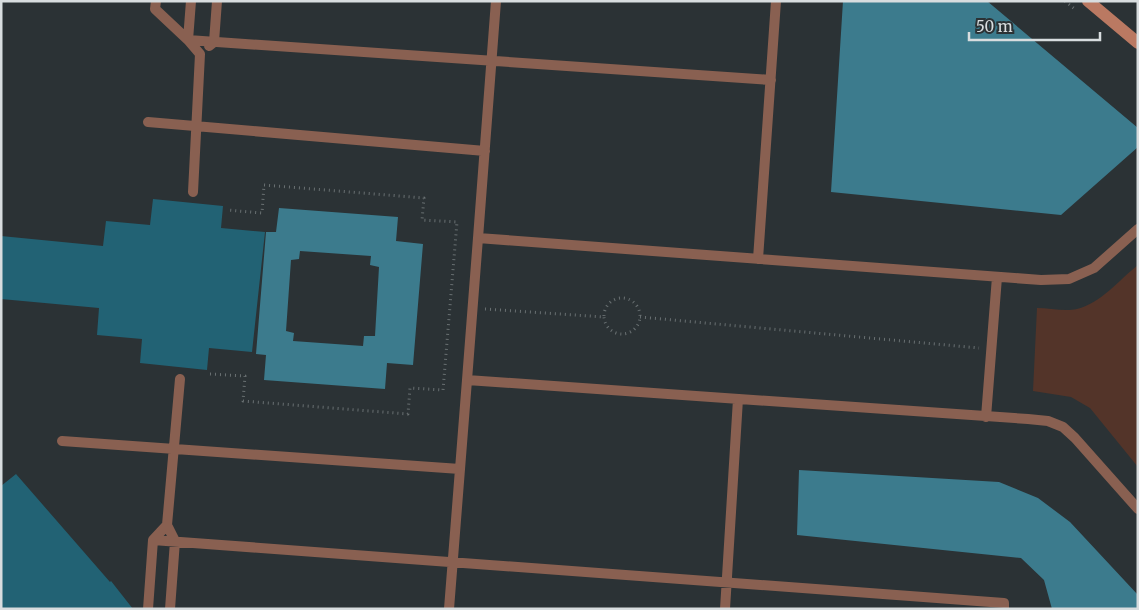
<svg xmlns="http://www.w3.org/2000/svg" width="1139" height="610" font-family="Merriweather,serif">
<style>
.green{fill:#533429}
.water{fill:#3c7b8d;fill-rule:evenodd}
.building{fill:#226274}
.lines{fill:none;stroke-linecap:round;stroke-linejoin:round}
.path{stroke:#697072;stroke-width:3;stroke-dasharray:1 4;stroke-linecap:butt}
.lane{stroke:#896051;stroke-width:10}
.secondary{stroke:#ba7962;stroke-width:12}
</style>
<rect width="100%" height="100%" fill="#2b3235"/>
<!-- green -->
<path class="green" d="M 1138,265 L 1138,467 L 1090,408 L 1071,397 L 1033,391 L 1037,308 C 1049,308 1065,312 1077,309 C 1101,303 1119,280 1138,265 Z"/>
<!-- water -->
<path class="water" d="M 843,1 L 987,1 L 1138,128 L 1138,147 L 1061,215 L 831,192 Z
M 279,208 L 398,217 L 396,241 L 423,244 L 413,365 L 387,363 L 385,389 L 264,380 L 266,355 L 256,354 L 266,232 L 276,232 ZM 300,251 L 371,256 L 370,265 L 379,267 L 375,336 L 364,336 L 363,346 L 293,341 L 294,333 L 286,331 L 291,260 L 299,259 Z
M 799,470 L 999,482 L 1038,498 L 1070,522 L 1138,595 L 1138,609 L 1052,609 L 1044,580 L 1021,558 L 797,535 Z"/>
<!-- building -->
<path class="building" d="M 153,199 L 223,206 L 221,228 L 265,232 L 252,352 L 209,348 L 207,370 L 140,363 L 142,339 L 97,335 L 99,308 L 1,299 L 1,236 L 103,246 L 106,221 L 150,225 Z
M 16,474 L 110,582 L 111,581 L 133,609 L 1,609 L 1,486 Z"/>
<g class="lines">
<!-- path -->
<path class="path" d="M 1065,1 L 1076,10
M604 316a18 18 0 1 1 36 0a18 18 0 1 1-36 0Z
M 485,309 L 604,317
M 640,317 L 979,348
M 210,374 L 245,376 L 243,401 L 408,414 L 410,388 L 443,390 L 457,222 L 422,220 L 424,198 L 264,185 L 262,213 L 227,210"/>
<!-- lane -->
<path class="lane" d="M 156,1 L 155,9 L 188,40 L 200,54 L 193,192
M 496,1 L 478,238 L 1041,280 L 1069,279 L 1094,268 L 1138,229
M 188,40 L 771,80
M 188,40 L 191,1
M 209,46 L 214,42 L 217,1
M 148,122 L 485,151
M 758,259 L 776,1
M 467,380 L 478,238
M 986,417 L 997,277
M 62,441 L 460,469
M 153,540 L 1004,603 L 1004,609
M 148,609 L 153,540 L 167,525
M 170,609 L 175,541 L 167,525 L 180,379
M 449,609 L 467,380 L 1028,419 L 1048,421 L 1063,427 L 1075,438 L 1138,509
M 725,609 L 738,399"/>
<!-- secondary -->
<path class="secondary" d="M 1088,1 L 1138,43"/>
</g>
<!-- border -->
<rect width="1139" height="610" fill="none" stroke="#d8dddf" stroke-width="5"/>
<!-- scale -->
<path d="M969 32v8h131v-8" fill="none" stroke="#d8dddf" stroke-width="2.5"/>
<text x="976" y="32" font-size="15" fill="#d8dddf" stroke="#2b3235" stroke-width="4" paint-order="stroke">50 m</text>
</svg>
